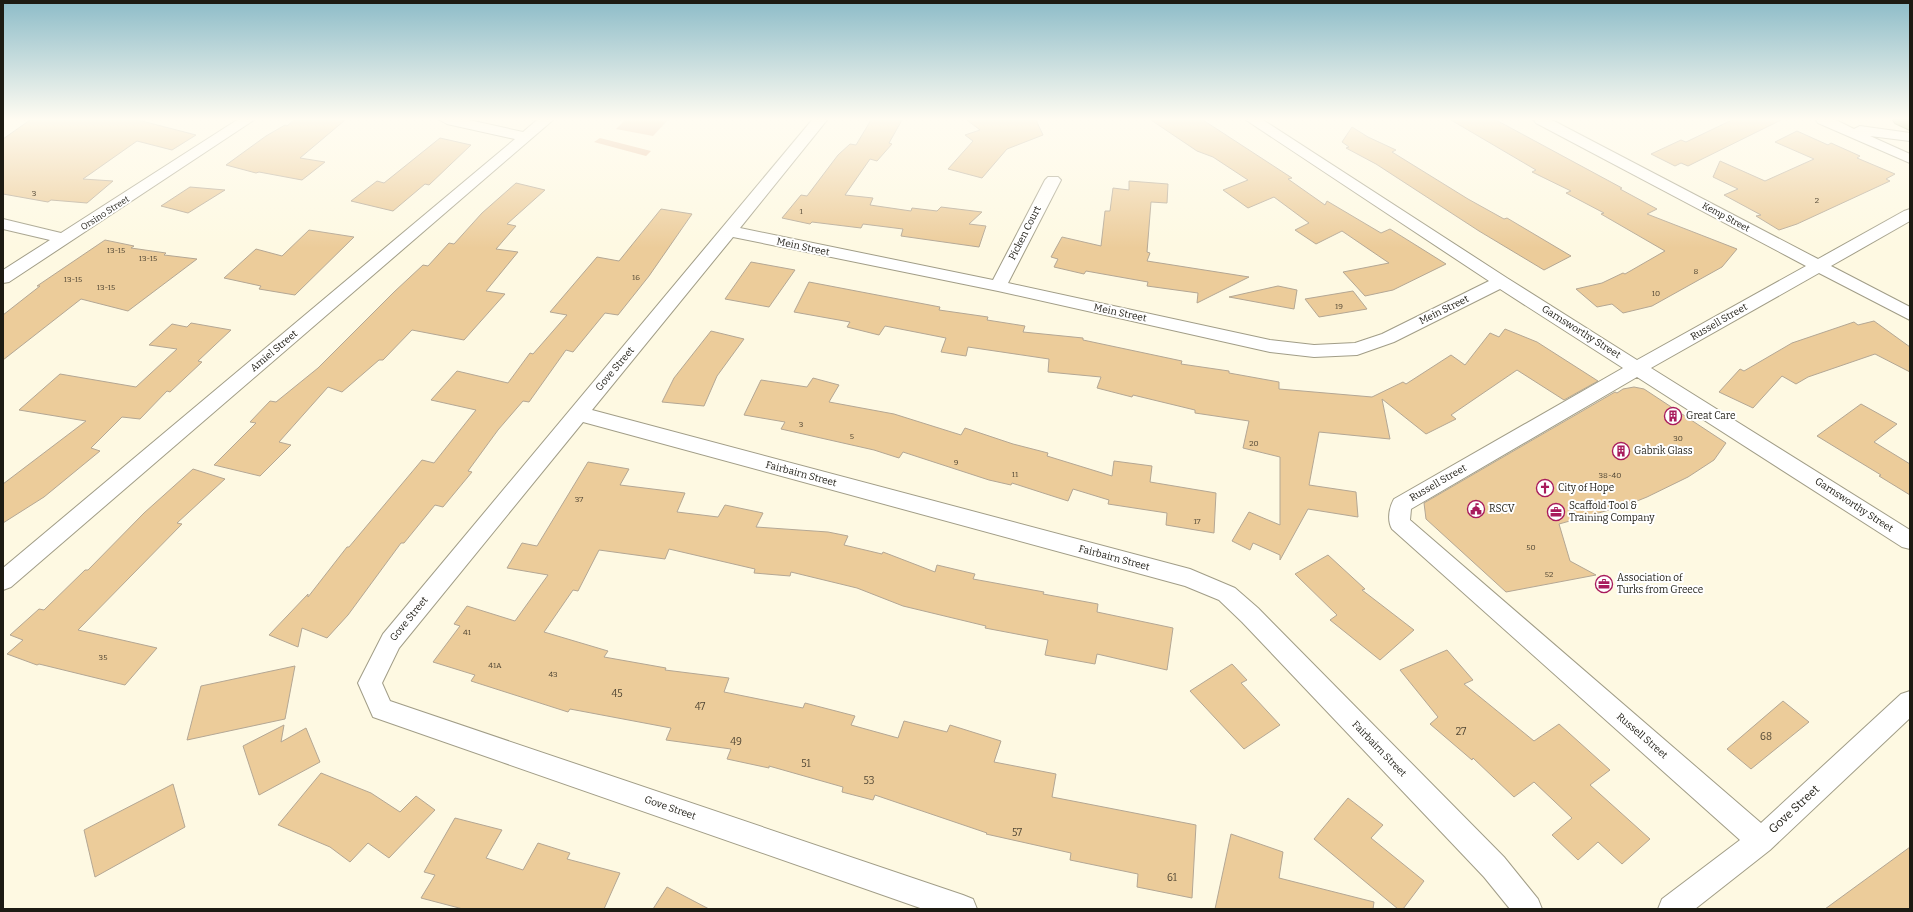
<svg xmlns="http://www.w3.org/2000/svg" width="1913" height="912" font-family="Bitter,serif">
<style>
.green{fill:#e9c0a2}
.building{fill:#eccc9a;stroke:#b4a794}
.lines{fill:none;stroke-linecap:round;stroke-linejoin:round}
.minor-casing{stroke:#a19d87;stroke-width:2}
.trunk-casing{stroke:#666f31;stroke-width:2}
.minor{fill:#fff;fill-rule:evenodd}
.trunk{fill:#a4b067;fill-rule:evenodd}
.labels{text-anchor:middle;dominant-baseline:central;stroke-width:4;stroke-linejoin:round;paint-order:stroke}
.number-label{font-size:8px;fill:#514735}
.far-street-label{font-size:9px;fill:#1d1b13;stroke:#fff}
.street-label{font-size:10px;fill:#1d1b13;stroke:#fff}
.poi-label{font-size:10px;fill:#1d1b13;stroke:#fff;text-anchor:start}
.near-number-label{font-size:10px;fill:#514735}
.near-street-label{font-size:12px;fill:#1d1b13;stroke:#fff}
</style>
<rect width="100%" height="100%" fill="#fef9e2"/>
<!-- green -->
<path class="green" d="M 625,120 L 668,120 L 653,136 L 616,129 Z
M 600,138 L 651,151 L 646,156 L 594,142 Z"/>
<!-- building -->
<path class="building" d="M 30,120 L 138,120 L 196,135 L 172,150 L 137,141 L 83,179 L 113,181 L 87,203 L 51,200 L 48,202 L 3,194 L 3,139 Z
M 294,120 L 345,120 L 300,158 L 325,162 L 302,180 L 259,172 L 256,173 L 226,165 L 266,136 L 285,125 L 287,126 Z
M 871,120 L 902,120 L 889,143 L 892,144 L 877,161 L 870,159 L 845,195 L 873,198 L 870,205 L 911,211 L 912,208 L 937,211 L 941,207 L 982,212 L 969,224 L 986,226 L 979,247 L 901,236 L 903,229 L 863,224 L 861,228 L 812,222 L 810,224 L 782,218 L 801,195 L 807,196 L 838,155 L 850,144 L 856,145 Z
M 967,120 L 1036,120 L 1043,135 L 1007,149 L 982,178 L 948,169 L 973,141 L 965,135 L 980,130 Z
M 1151,120 L 1203,120 L 1292,178 L 1288,179 L 1325,205 L 1327,201 L 1381,233 L 1390,229 L 1446,264 L 1393,290 L 1365,296 L 1343,272 L 1389,263 L 1342,231 L 1316,244 L 1295,230 L 1309,223 L 1274,197 L 1248,208 L 1223,190 L 1248,180 L 1213,157 L 1197,151 Z
M 1451,120 L 1496,120 L 1622,188 L 1620,189 L 1657,209 L 1647,214 L 1737,249 L 1722,267 L 1652,306 L 1623,313 L 1612,304 L 1597,307 L 1576,289 L 1602,283 L 1623,273 L 1625,274 L 1665,251 L 1601,214 L 1604,213 L 1566,193 L 1571,191 L 1532,172 L 1536,170 Z
M 1732,120 L 1781,120 L 1688,166 L 1681,163 L 1675,166 L 1651,154 L 1681,140 L 1686,142 Z
M 1352,127 L 1368,137 L 1396,150 L 1392,152 L 1468,199 L 1504,219 L 1507,218 L 1571,256 L 1544,270 L 1479,231 L 1376,164 L 1346,148 L 1349,147 L 1342,142 Z
M 1797,131 L 1828,145 L 1831,143 L 1860,156 L 1857,158 L 1895,174 L 1886,179 L 1890,181 L 1797,224 L 1779,230 L 1756,216 L 1761,215 L 1724,195 L 1738,189 L 1713,177 L 1720,161 L 1765,181 L 1814,159 L 1775,142 Z
M 440,138 L 471,145 L 429,185 L 425,184 L 393,211 L 351,201 L 377,181 L 384,183 Z
M 1129,181 L 1168,184 L 1167,203 L 1151,202 L 1147,252 L 1150,253 L 1147,261 L 1249,277 L 1197,303 L 1198,293 L 1147,286 L 1148,282 L 1086,271 L 1084,274 L 1054,267 L 1058,259 L 1051,257 L 1062,237 L 1101,246 L 1105,211 L 1110,211 L 1113,188 L 1129,190 Z
M 516,183 L 545,190 L 507,224 L 516,226 L 496,249 L 518,252 L 486,291 L 505,294 L 464,340 L 412,330 L 383,360 L 379,360 L 342,392 L 328,387 L 279,442 L 291,445 L 260,476 L 214,465 L 256,423 L 250,422 L 270,401 L 276,402 L 318,368 L 394,292 L 423,265 L 428,266 L 449,243 L 454,244 L 482,213 Z
M 190,187 L 225,190 L 188,213 L 161,206 Z
M 661,209 L 692,214 L 649,276 L 618,315 L 605,313 L 573,352 L 566,350 L 529,402 L 523,401 L 498,430 L 468,471 L 472,472 L 443,507 L 435,505 L 404,543 L 401,543 L 348,615 L 327,638 L 302,628 L 298,647 L 269,635 L 308,594 L 308,597 L 347,547 L 349,547 L 422,460 L 434,463 L 476,410 L 431,400 L 457,371 L 508,383 L 530,353 L 533,354 L 567,315 L 550,312 L 597,257 L 619,261 Z
M 309,230 L 354,237 L 295,295 L 259,289 L 261,286 L 224,278 L 256,249 L 282,256 Z
M 105,240 L 134,246 L 131,248 L 166,253 L 164,255 L 197,259 L 128,311 L 81,299 L 3,360 L 3,315 L 40,286 L 37,286 Z
M 751,262 L 795,270 L 769,307 L 725,299 Z
M 809,282 L 940,307 L 939,310 L 988,317 L 987,320 L 1025,326 L 1023,332 L 1083,338 L 1083,340 L 1182,361 L 1181,364 L 1229,371 L 1229,373 L 1279,382 L 1279,389 L 1372,397 L 1403,382 L 1406,384 L 1451,355 L 1465,365 L 1490,333 L 1499,337 L 1505,329 L 1537,342 L 1598,381 L 1564,400 L 1517,370 L 1451,415 L 1456,419 L 1426,434 L 1382,399 L 1390,439 L 1319,432 L 1309,485 L 1356,492 L 1358,517 L 1308,509 L 1280,560 L 1280,555 L 1253,543 L 1250,550 L 1232,541 L 1249,512 L 1280,525 L 1280,457 L 1243,448 L 1249,421 L 1195,413 L 1195,410 L 1133,395 L 1132,397 L 1097,388 L 1101,377 L 1048,372 L 1049,359 L 968,347 L 966,356 L 941,352 L 946,338 L 885,326 L 879,335 L 847,327 L 850,322 L 794,312 Z
M 1278,286 L 1297,290 L 1294,309 L 1229,297 Z
M 1353,291 L 1367,309 L 1319,317 L 1305,299 Z
M 1874,321 L 1910,347 L 1910,372 L 1875,354 L 1808,377 L 1796,384 L 1782,376 L 1753,408 L 1719,392 L 1740,369 L 1744,371 L 1792,343 L 1854,322 L 1858,325 Z
M 191,323 L 231,330 L 198,361 L 202,362 L 170,392 L 167,391 L 140,419 L 122,417 L 91,448 L 100,451 L 44,497 L 3,523 L 3,484 L 86,421 L 19,410 L 60,374 L 136,387 L 177,349 L 149,345 L 172,324 L 187,327 Z
M 711,331 L 744,339 L 717,376 L 704,406 L 662,402 L 674,378 Z
M 813,378 L 839,385 L 829,402 L 894,414 L 961,435 L 965,428 L 1013,444 L 1048,453 L 1047,456 L 1112,476 L 1114,461 L 1152,466 L 1150,482 L 1216,493 L 1214,533 L 1166,525 L 1167,513 L 1108,504 L 1109,500 L 1073,489 L 1068,501 L 1012,483 L 1011,485 L 989,480 L 903,452 L 899,458 L 874,450 L 781,429 L 785,422 L 744,415 L 761,380 L 807,387 Z
M 1634,387 L 1644,389 L 1726,443 L 1714,460 L 1688,477 L 1647,497 L 1627,505 L 1559,524 L 1570,561 L 1596,575 L 1506,592 L 1426,519 L 1424,503 L 1615,392 L 1617,393 L 1623,389 Z
M 1861,404 L 1897,424 L 1874,442 L 1910,464 L 1910,495 L 1879,476 L 1881,475 L 1817,436 Z
M 588,462 L 629,469 L 620,485 L 685,493 L 677,512 L 718,517 L 725,505 L 763,513 L 756,527 L 828,532 L 848,536 L 844,545 L 882,554 L 883,552 L 935,572 L 937,565 L 975,574 L 973,579 L 1044,592 L 1043,594 L 1098,604 L 1097,612 L 1173,628 L 1167,670 L 1097,654 L 1095,664 L 1045,655 L 1048,640 L 985,628 L 986,626 L 903,606 L 857,588 L 791,572 L 790,576 L 754,573 L 755,569 L 669,549 L 665,559 L 599,550 L 578,591 L 573,590 L 544,632 L 608,651 L 604,657 L 666,668 L 665,670 L 729,678 L 724,692 L 803,708 L 805,703 L 855,716 L 851,725 L 898,738 L 904,721 L 947,732 L 950,725 L 1001,741 L 994,762 L 1056,774 L 1052,797 L 1196,825 L 1192,898 L 1137,887 L 1138,874 L 1070,860 L 1071,853 L 986,834 L 987,833 L 875,795 L 873,800 L 842,792 L 843,787 L 769,766 L 769,768 L 727,759 L 731,749 L 666,740 L 671,728 L 570,709 L 568,712 L 471,681 L 475,675 L 433,662 L 460,626 L 454,624 L 467,606 L 515,621 L 548,575 L 507,568 L 522,543 L 537,546 Z
M 193,469 L 225,479 L 177,523 L 182,524 L 78,630 L 157,648 L 125,685 L 39,664 L 37,665 L 7,654 L 23,640 L 10,635 L 39,609 L 44,610 L 85,570 L 88,570 L 144,513 Z
M 1328,555 L 1365,589 L 1362,590 L 1414,630 L 1380,660 L 1330,620 L 1337,615 L 1295,574 Z
M 1447,650 L 1473,680 L 1464,684 L 1534,741 L 1559,724 L 1610,770 L 1590,785 L 1650,839 L 1622,864 L 1598,842 L 1578,860 L 1552,835 L 1572,818 L 1534,782 L 1514,797 L 1473,758 L 1472,760 L 1430,724 L 1438,717 L 1400,670 Z
M 1232,664 L 1247,680 L 1241,683 L 1280,725 L 1244,749 L 1190,691 Z
M 295,666 L 285,719 L 187,740 L 201,686 Z
M 1783,701 L 1809,722 L 1751,769 L 1727,749 Z
M 284,725 L 281,742 L 306,728 L 320,762 L 259,795 L 243,746 Z
M 321,773 L 371,793 L 400,812 L 416,796 L 435,810 L 389,858 L 368,843 L 350,862 L 330,847 L 278,825 Z
M 173,784 L 185,827 L 95,877 L 84,830 Z
M 1348,798 L 1383,825 L 1371,838 L 1424,881 L 1403,909 L 1398,909 L 1314,839 Z
M 455,818 L 502,830 L 486,858 L 523,870 L 538,843 L 570,853 L 567,859 L 620,873 L 604,909 L 463,909 L 421,898 L 435,875 L 424,872 Z
M 1231,834 L 1283,852 L 1279,878 L 1374,902 L 1373,909 L 1215,909 Z
M 1910,847 L 1910,909 L 1825,909 Z
M 667,887 L 709,909 L 653,909 Z"/>
<g class="lines">
<!-- minor casing -->
<g class="minor-casing">
<path id="minor" d="M 237,120 L 254,120 L 9,282 L 3,283 L 3,270 L 50,240 L 3,229 L 3,219 L 61,233 Z
M 440,120 L 469,120 L 523,132 L 537,120 L 553,120 L 11,587 L 3,590 L 3,568 L 515,139 L 447,124 Z
M 812,120 L 827,120 L 740,228 L 993,280 L 1045,180 L 1048,177 L 1058,177 L 1061,180 L 1008,283 L 1270,340 L 1314,345 L 1355,343 L 1382,334 L 1489,281 L 1246,120 L 1263,120 L 1507,278 L 1637,360 L 1806,266 L 1536,123 L 1534,120 L 1552,120 L 1818,259 L 1904,211 L 1910,209 L 1910,221 L 1831,266 L 1910,307 L 1910,320 L 1819,273 L 1651,368 L 1910,530 L 1910,549 L 1902,547 L 1637,377 L 1411,509 L 1410,520 L 1761,823 L 1901,694 L 1910,691 L 1910,718 L 1770,850 L 1695,909 L 1658,909 L 1662,899 L 1740,840 L 1392,529 C 1387,520 1389,508 1394,499 L 1623,368 L 1500,289 L 1394,342 L 1357,355 L 1314,357 L 1270,352 L 998,291 L 733,237 L 592,410 L 1190,569 L 1235,588 L 1258,608 L 1504,857 L 1538,899 L 1542,909 L 1510,909 L 1484,877 L 1242,622 L 1219,600 L 1185,586 L 583,422 L 399,648 L 382,683 L 390,701 L 963,895 L 973,899 L 977,909 L 923,909 L 373,717 L 358,683 L 383,634 Z
M 1816,120 L 1836,120 L 1854,129 L 1860,126 L 1910,133 L 1910,141 L 1870,136 L 1910,154 L 1910,163 L 1818,123 Z"/>
</g>
<!-- trunk casing -->
<g class="trunk-casing">
<path id="trunk" d="M 1893,120 L 1910,120 L 1910,130 L 1895,123 Z"/>
</g>
<!-- minor -->
<use href="#minor" class="minor"/>
<!-- trunk -->
<use href="#trunk" class="trunk"/>
</g>
<!-- sky -->
<linearGradient id="sky" x2="0" y2="1"><stop stop-color="#8dbcc8"/><stop offset="0.48" stop-color="#fffcf2"/><stop offset="1" stop-color="#fffcf2" stop-opacity="0"/></linearGradient>
<rect width="1913" height="248" fill="url(#sky)"/>
<!-- icons -->
<defs>
<g id="building-ring" transform="scale(0.9)"><circle r="9.5" fill="#fff" stroke="#a81b5c" stroke-width="1.5"/><path d="M-4-6H4V6H1V3H-1V6H-4ZM-2.5-4.3h1.7v1.8h-1.7ZM.8-4.3h1.7v1.8H.8ZM-2.5-1h1.7V.8h-1.7ZM.8-1h1.7V.8H.8Z" fill="#a81b5c"/></g>
<g id="church-ring" transform="scale(0.9)"><circle r="9.5" fill="#fff" stroke="#a81b5c" stroke-width="1.5"/><path d="M-1.2-6h2.4v3.5h3.3v2.4h-3.3V6h-2.4V-.1h-3.3v-2.4h3.3Z" fill="#a81b5c"/></g>
<g id="civic-ring" transform="scale(0.9)"><circle r="9.5" fill="#fff" stroke="#a81b5c" stroke-width="1.5"/><path d="M-.6-6.5H3V-4.5H.6V-3L4-1V1h2V6H-6V1h2V-1L-.6-3ZM-1.2 2.5V6h2.4V2.5Z" fill="#a81b5c"/></g>
<g id="office-ring" transform="scale(0.9)"><circle r="9.5" fill="#fff" stroke="#a81b5c" stroke-width="1.5"/><path d="M-6-3h4V-5.5h4V-3h4V5H-6ZM-1-4.5V-3h2v-1.5ZM-6 0V1H6V0Z" fill="#a81b5c"/></g>
</defs>
<g fill-rule="evenodd">
<use href="#building-ring" x="1673" y="416"/>
<use href="#building-ring" x="1621" y="451"/>
<use href="#church-ring" x="1545" y="488"/>
<use href="#civic-ring" x="1476" y="509"/>
<use href="#office-ring" x="1556" y="512"/>
<use href="#office-ring" x="1604" y="584"/>
</g>
<g class="labels">
<!-- number labels -->
<g class="number-label">
<text x="34" y="193">3</text>
<text x="1817" y="200">2</text>
<text x="801" y="211">1</text>
<text x="116" y="250">13-15</text>
<text x="148" y="258">13-15</text>
<text x="1696" y="271">8</text>
<text x="636" y="277">16</text>
<text x="73" y="279">13-15</text>
<text x="106" y="287">13-15</text>
<text x="1656" y="293">10</text>
<text x="1339" y="306">19</text>
<text x="801" y="424">3</text>
<text x="852" y="436">5</text>
<text x="1678" y="438">30</text>
<text x="1254" y="443">20</text>
<text x="956" y="462">9</text>
<text x="1015" y="474">11</text>
<text x="1610" y="475">38-40</text>
<text x="579" y="499">37</text>
<text x="1197" y="521">17</text>
<text x="1531" y="547">50</text>
<text x="1549" y="574">52</text>
<text x="467" y="632">41</text>
<text x="103" y="657">35</text>
<text x="495" y="665">41A</text>
<text x="553" y="674">43</text>
</g>
<!-- far-street labels -->
<g class="far-street-label">
<text transform="translate(105 213) rotate(-33)">Orsino Street</text>
<text transform="translate(1726 217) rotate(28)">Kemp Street</text>
</g>
<!-- street labels -->
<g class="street-label">
<text transform="translate(1025 233) rotate(-63)">Picken Court</text>
<text transform="translate(803 247) rotate(12)">Mein Street</text>
<text transform="translate(1444 310) rotate(-26)">Mein Street</text>
<text transform="translate(1120 313) rotate(12)">Mein Street</text>
<text transform="translate(1719 322) rotate(-30)">Russell Street</text>
<text transform="translate(1581 332) rotate(32)">Garnsworthy Street</text>
<text transform="translate(274 351) rotate(-40)">Amiel Street</text>
<text transform="translate(615 369) rotate(-50)">Gove Street</text>
<text transform="translate(801 474) rotate(15)">Fairbairn Street</text>
<text transform="translate(1438 483) rotate(-30)">Russell Street</text>
<text transform="translate(1854 505) rotate(33)">Garnsworthy Street</text>
<text transform="translate(1114 558) rotate(15)">Fairbairn Street</text>
<text transform="translate(409 619) rotate(-51)">Gove Street</text>
<text transform="translate(1642 736) rotate(41)">Russell Street</text>
<text transform="translate(1379 749) rotate(46)">Fairbairn Street</text>
<text transform="translate(670 808) rotate(19)">Gove Street</text>
</g>
<!-- poi labels -->
<g class="poi-label">
<text x="1686" y="416">Great Care</text>
<text x="1634" y="451">Gabrik Glass</text>
<text x="1558" y="488">City of Hope</text>
<text x="1569" y="506">Scaffold Tool &amp;<tspan x="1569" dy="12">Training Company</tspan></text>
<text x="1489" y="509">RSCV</text>
<text x="1617" y="578">Association of<tspan x="1617" dy="12">Turks from Greece</tspan></text>
</g>
<!-- near-number labels -->
<g class="near-number-label">
<text x="617" y="694">45</text>
<text x="700" y="707">47</text>
<text x="1461" y="732">27</text>
<text x="1766" y="737">68</text>
<text x="736" y="742">49</text>
<text x="806" y="764">51</text>
<text x="869" y="781">53</text>
<text x="1017" y="833">57</text>
<text x="1172" y="878">61</text>
</g>
<!-- near-street labels -->
<g class="near-street-label">
<text transform="translate(1794 809) rotate(-43)">Gove Street</text>
</g>
</g>
<!-- border -->
<rect width="1913" height="912" fill="none" stroke="#1d1b13" stroke-width="8"/>
</svg>
